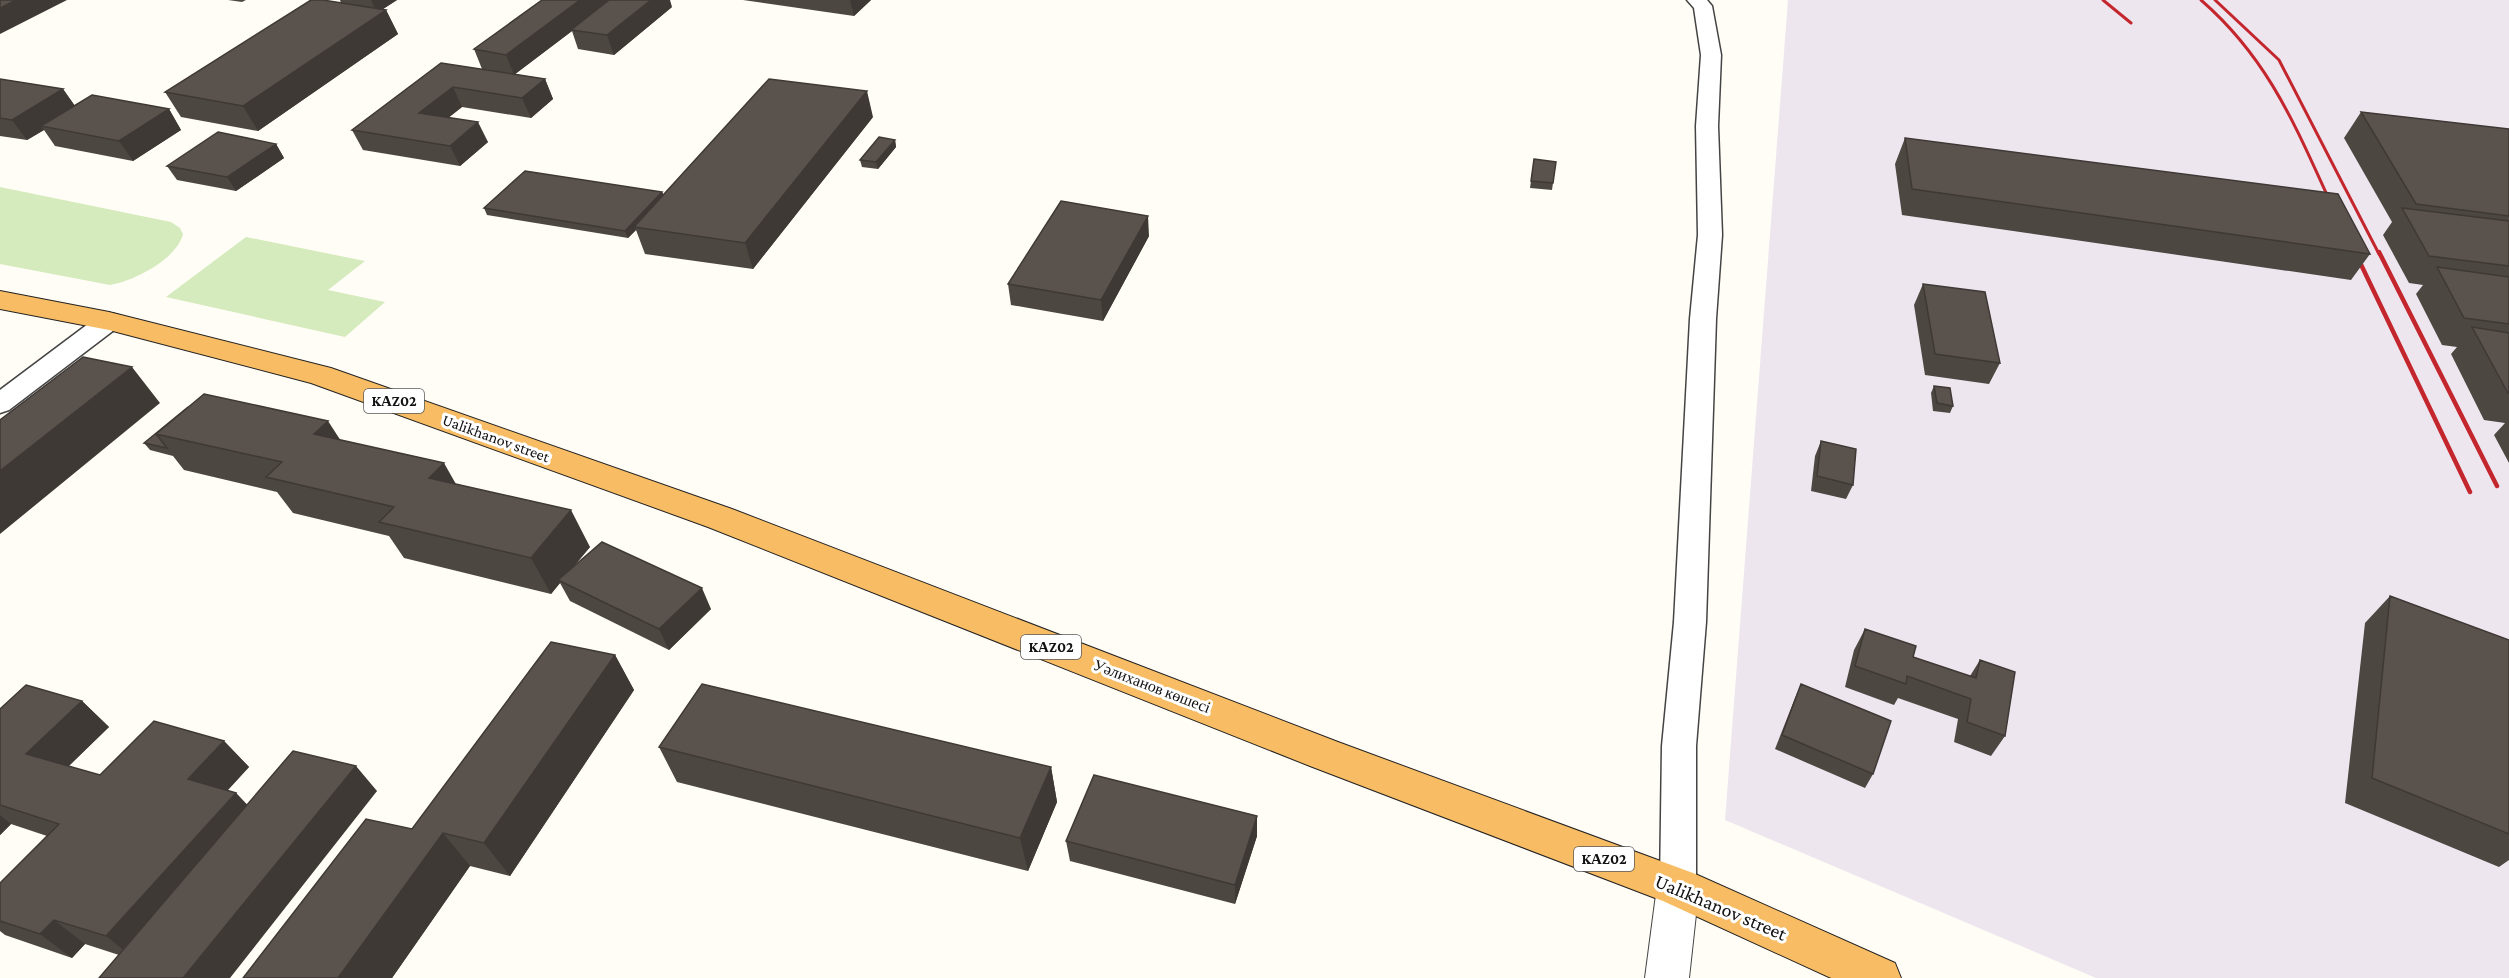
<svg xmlns="http://www.w3.org/2000/svg" width="2509" height="978" font-family="'Crimson Pro',serif">
<style>
.industrial{fill:#eee6ef}
.green{fill:#d5ebbd}
.lines{fill:none;stroke-linecap:round;stroke-linejoin:round}
.minor-casing{stroke:#444;stroke-width:3}
.tertiary-casing{stroke:#444;stroke-width:2}
.trunk-casing{stroke:#222;stroke-width:2}
.minor{fill:#fff;fill-rule:evenodd}
.tertiary{fill:#fff;fill-rule:evenodd}
.trunk{fill:#f7bc64;fill-rule:evenodd}
.rail-far1{stroke:#c4262e;stroke-width:3}
.rail{stroke:#c4262e;stroke-width:4.5}
.wall{fill:#4d4742}
.shaded-wall{fill:#3f3936}
.building{fill:#5a524d;stroke:#3f3936;stroke-width:1.5}
.labels{text-anchor:middle;dominant-baseline:central;stroke-width:6;stroke-linejoin:round;paint-order:stroke}
.shield{fill:#fff;stroke:#585858;stroke-width:1.5}
.shield-label{font-size:15px;font-weight:bold;fill:#111}
.street-label{font-size:16px;fill:#111;stroke:#fff}
.near-street-label{font-size:20px;fill:#111;stroke:#fff}
</style>
<rect width="100%" height="100%" fill="#fffdf5"/>
<!-- industrial -->
<path class="industrial" d="M 1788,0 L 2509,0 L 2509,978 L 2096,978 L 1725,820 Z"/>
<!-- green -->
<path class="green" d="M 0,187 L 171,222 L 180,228 L 183,234 C 177,259 134,281 110,285 L 0,264 Z
M 246,237 L 365,261 L 328,290 L 385,302 L 345,337 L 166,297 Z"/>
<g class="lines">
<!-- minor casing -->
<g class="minor-casing">
<path id="minor" d="M 1687,0 L 1707,0 L 1712,6 L 1721,55 L 1718,126 L 1722,235 L 1716,319 L 1706,622 L 1696,746 L 1696,887 L 1691,899 L 1678,904 L 1665,899 L 1660,887 L 1662,746 L 1674,622 L 1690,319 L 1698,235 L 1696,126 L 1701,55 L 1694,8 Z
M 109,313 L 118,315 L 122,321 L 118,327 L 9,410 L 0,413 L 0,390 L 100,315 Z"/>
</g>
<!-- tertiary casing -->
<g class="tertiary-casing">
<path id="tertiary" d="M 1678,868 L 1693,873 L 1699,887 L 1689,978 L 1645,978 L 1657,887 L 1663,873 Z"/>
</g>
<!-- trunk casing -->
<g class="trunk-casing">
<path id="trunk" d="M 0,291 L 109,312 L 331,368 L 732,509 L 1338,742 L 1693,873 L 1895,963 L 1901,978 L 1831,978 L 1663,901 L 1310,766 L 708,527 L 311,383 L 109,330 L 0,309 Z"/>
</g>
<!-- minor -->
<use href="#minor" class="minor"/>
<!-- tertiary -->
<use href="#tertiary" class="tertiary"/>
<!-- trunk -->
<use href="#trunk" class="trunk"/>
<!-- rail-far1 -->
<path class="rail-far1" d="M 2103,0 L 2131,23
M 2201,0 C 2270,60 2296,128 2333,208
M 2215,0 L 2279,60 L 2379,254
M 2354,251 L 2355,254"/>
<!-- rail -->
<path class="rail" d="M 2355,252 L 2470,492
M 2379,252 L 2497,486"/>
</g>
<!-- wall -->
<path class="wall" d="M 228,0 L 246,0 L 242,2 Z
M 340,0 L 397,0 L 383,9 L 386,10 L 398,34 L 258,131 L 181,117 L 165,92 L 341,3 Z
M 743,0 L 871,0 L 854,16 Z
M 672,7 L 614,55 L 578,49 L 572,31 L 515,74 L 545,79 L 553,99 L 531,118 L 462,107 L 448,118 L 488,142 L 460,166 L 363,150 L 352,130 L 441,63 L 500,72 L 482,69 L 474,49 Z
M 0,79 L 63,89 L 75,106 L 169,109 L 181,130 L 133,161 L 55,146 L 44,130 L 27,140 L 0,136 Z
M 2361,112 L 2509,129 L 2509,463 L 2494,435 L 2505,423 L 2484,420 L 2451,354 L 2457,347 L 2442,345 L 2416,294 L 2423,285 L 2409,283 L 2383,235 L 2392,222 L 2344,138 Z
M 873,117 L 753,269 L 645,254 L 636,230 L 628,238 L 487,215 L 484,208 L 662,192 L 664,195 Z
M 1905,138 L 2370,254 L 2351,280 L 1902,215 L 1895,164 Z
M 895,140 L 896,147 L 878,169 L 862,167 L 860,160 Z
M 276,144 L 284,158 L 236,191 L 177,180 L 167,166 Z
M 1534,159 L 1556,162 L 1552,190 L 1530,188 Z
M 1149,236 L 1103,321 L 1011,305 L 1008,284 Z
M 1923,284 L 2000,363 L 1989,384 L 1925,375 L 1914,305 Z
M 1934,386 L 1953,406 L 1950,413 L 1933,411 L 1931,393 Z
M 188,407 L 341,440 L 456,484 L 590,547 L 573,567 L 711,609 L 669,650 L 570,601 L 560,583 L 551,594 L 404,558 L 389,536 L 293,513 L 277,492 L 184,470 L 173,456 L 150,450 L 144,443 Z
M 1821,441 L 1853,485 L 1846,499 L 1811,491 L 1815,456 Z
M 2390,596 L 2509,640 L 2509,860 L 2499,867 L 2345,803 L 2365,623 Z
M 1865,629 L 1913,657 L 1970,676 L 1980,660 L 2005,736 L 1991,756 L 1954,742 L 1958,719 L 1898,698 L 1894,705 L 1845,687 L 1854,650 Z
M 615,655 L 634,690 L 510,876 L 470,866 L 392,978 L 243,978 L 412,829 Z
M 1801,684 L 1873,774 L 1865,788 L 1775,749 L 1795,698 Z
M 82,701 L 109,727 L 69,766 L 100,775 L 224,741 L 249,767 L 227,791 L 236,793 L 247,805 L 377,791 L 119,955 L 85,944 L 72,958 L 5,935 L 0,931 L 0,883 L 47,836 L 11,824 L 0,835 L 0,709 Z
M 659,747 L 1051,767 L 1057,802 L 1028,871 L 677,782 Z
M 1257,836 L 1235,904 L 1070,861 L 1066,841 Z"/>
<!-- shaded-wall -->
<path class="shaded-wall" d="M 16,0 L 67,0 L 0,34 L 0,8 Z
M 371,0 L 397,0 L 377,13 Z
M 580,0 L 612,0 L 571,30 L 572,31 L 514,75 L 506,55 Z
M 651,0 L 670,0 L 672,7 L 614,55 L 607,35 Z
M 850,0 L 871,0 L 854,16 Z
M 386,10 L 398,34 L 258,131 L 243,106 Z
M 545,79 L 553,99 L 531,118 L 522,98 Z
M 453,87 L 462,107 L 429,133 L 419,113 Z
M 63,89 L 77,109 L 41,126 L 44,130 L 27,140 L 12,120 Z
M 867,91 L 873,117 L 753,269 L 745,243 Z
M 169,109 L 181,130 L 133,161 L 119,141 Z
M 478,122 L 488,142 L 460,166 L 450,146 Z
M 895,140 L 896,147 L 878,169 L 876,162 Z
M 276,144 L 284,158 L 236,191 L 227,177 Z
M 662,192 L 665,199 L 634,227 L 636,230 L 628,238 L 625,231 Z
M 1148,216 L 1149,236 L 1103,321 L 1101,300 Z
M 132,367 L 160,403 L 0,534 L 0,471 Z
M 328,421 L 352,458 L 314,434 Z
M 444,463 L 465,500 L 429,478 Z
M 571,510 L 590,547 L 561,582 L 558,580 L 560,583 L 551,594 L 531,558 Z
M 702,588 L 711,609 L 669,650 L 659,629 Z
M 615,655 L 634,690 L 510,876 L 484,843 Z
M 82,701 L 109,727 L 55,779 L 26,754 Z
M 224,741 L 249,767 L 214,805 L 188,779 Z
M 356,766 L 377,791 L 230,978 L 183,978 Z
M 1051,767 L 1057,802 L 1028,871 L 1020,838 Z
M 236,793 L 261,819 L 136,960 L 106,936 Z
M 0,815 L 11,824 L 0,835 Z
M 1257,816 L 1257,836 L 1235,904 L 1235,885 Z
M 443,833 L 470,866 L 392,978 L 338,978 Z
M 54,920 L 85,944 L 72,958 L 40,934 Z"/>
<!-- building -->
<path class="building" d="M 0,0 L 16,0 L 0,8 Z
M 311,0 L 323,0 L 386,10 L 243,106 L 165,92 Z
M 542,0 L 580,0 L 506,55 L 474,49 Z
M 609,0 L 651,0 L 607,35 L 571,30 Z
M 441,63 L 545,79 L 522,98 L 453,87 L 419,113 L 478,122 L 450,146 L 352,130 Z
M 0,79 L 63,89 L 12,120 L 0,118 Z
M 769,79 L 867,91 L 745,243 L 634,227 Z
M 92,95 L 169,109 L 119,141 L 41,126 Z
M 2361,112 L 2509,129 L 2509,216 L 2416,204 Z
M 218,132 L 276,144 L 227,177 L 167,166 Z
M 879,137 L 895,140 L 876,162 L 860,160 Z
M 1905,138 L 2338,194 L 2370,254 L 1912,189 Z
M 1534,159 L 1556,162 L 1553,183 L 1531,181 Z
M 525,171 L 662,192 L 625,231 L 484,208 Z
M 1061,201 L 1148,216 L 1101,300 L 1008,284 Z
M 2402,208 L 2509,221 L 2509,266 L 2429,256 Z
M 2437,267 L 2509,277 L 2509,324 L 2464,318 Z
M 1923,284 L 1985,292 L 2000,363 L 1935,354 Z
M 2472,327 L 2509,333 L 2509,393 L 2508,393 Z
M 83,357 L 132,367 L 0,471 L 0,420 Z
M 1934,386 L 1950,388 L 1953,406 L 1937,403 Z
M 204,394 L 328,421 L 314,434 L 444,463 L 429,478 L 571,510 L 531,558 L 379,522 L 394,507 L 266,477 L 282,462 L 156,434 Z
M 188,407 L 156,434 L 167,448 L 144,443 Z
M 1821,441 L 1856,449 L 1853,485 L 1817,476 Z
M 602,542 L 702,588 L 659,629 L 558,580 Z
M 2390,596 L 2509,640 L 2509,834 L 2372,778 Z
M 1865,629 L 1916,646 L 1913,657 L 1976,678 L 1980,660 L 2015,672 L 2005,736 L 1967,722 L 1971,699 L 1907,676 L 1906,684 L 1855,666 Z
M 551,642 L 615,655 L 484,843 L 443,833 L 338,978 L 243,978 L 366,819 L 412,829 Z
M 702,684 L 1051,767 L 1020,838 L 659,747 Z
M 1801,684 L 1891,721 L 1873,774 L 1782,735 Z
M 26,685 L 82,701 L 26,754 L 100,775 L 154,721 L 224,741 L 188,779 L 236,793 L 106,936 L 54,920 L 40,934 L 0,921 L 0,883 L 59,824 L 0,805 L 0,709 Z
M 293,751 L 356,766 L 183,978 L 99,978 Z
M 1094,775 L 1257,816 L 1235,885 L 1066,841 Z"/>
<g class="labels">
<!-- shield labels -->
<g class="shield">
<rect x="364" y="389" width="60" height="24" rx="4.5"/>
<rect x="1021" y="635" width="60" height="24" rx="4.5"/>
<rect x="1574" y="847" width="60" height="24" rx="4.5"/>
</g>
<g class="shield-label">
<text x="394" y="401">KАZ02</text>
<text x="1051" y="647">KАZ02</text>
<text x="1604" y="859">KАZ02</text>
</g>
<!-- street labels -->
<g class="street-label">
<text transform="translate(496 438) rotate(20)">Ualikhanov street</text>
<text transform="translate(1152 686) rotate(21)">Уәлиханов көшесі</text>
</g>
<!-- near-street labels -->
<g class="near-street-label">
<text transform="translate(1721 907) rotate(23)">Ualikhanov street</text>
</g>
</g>
</svg>
